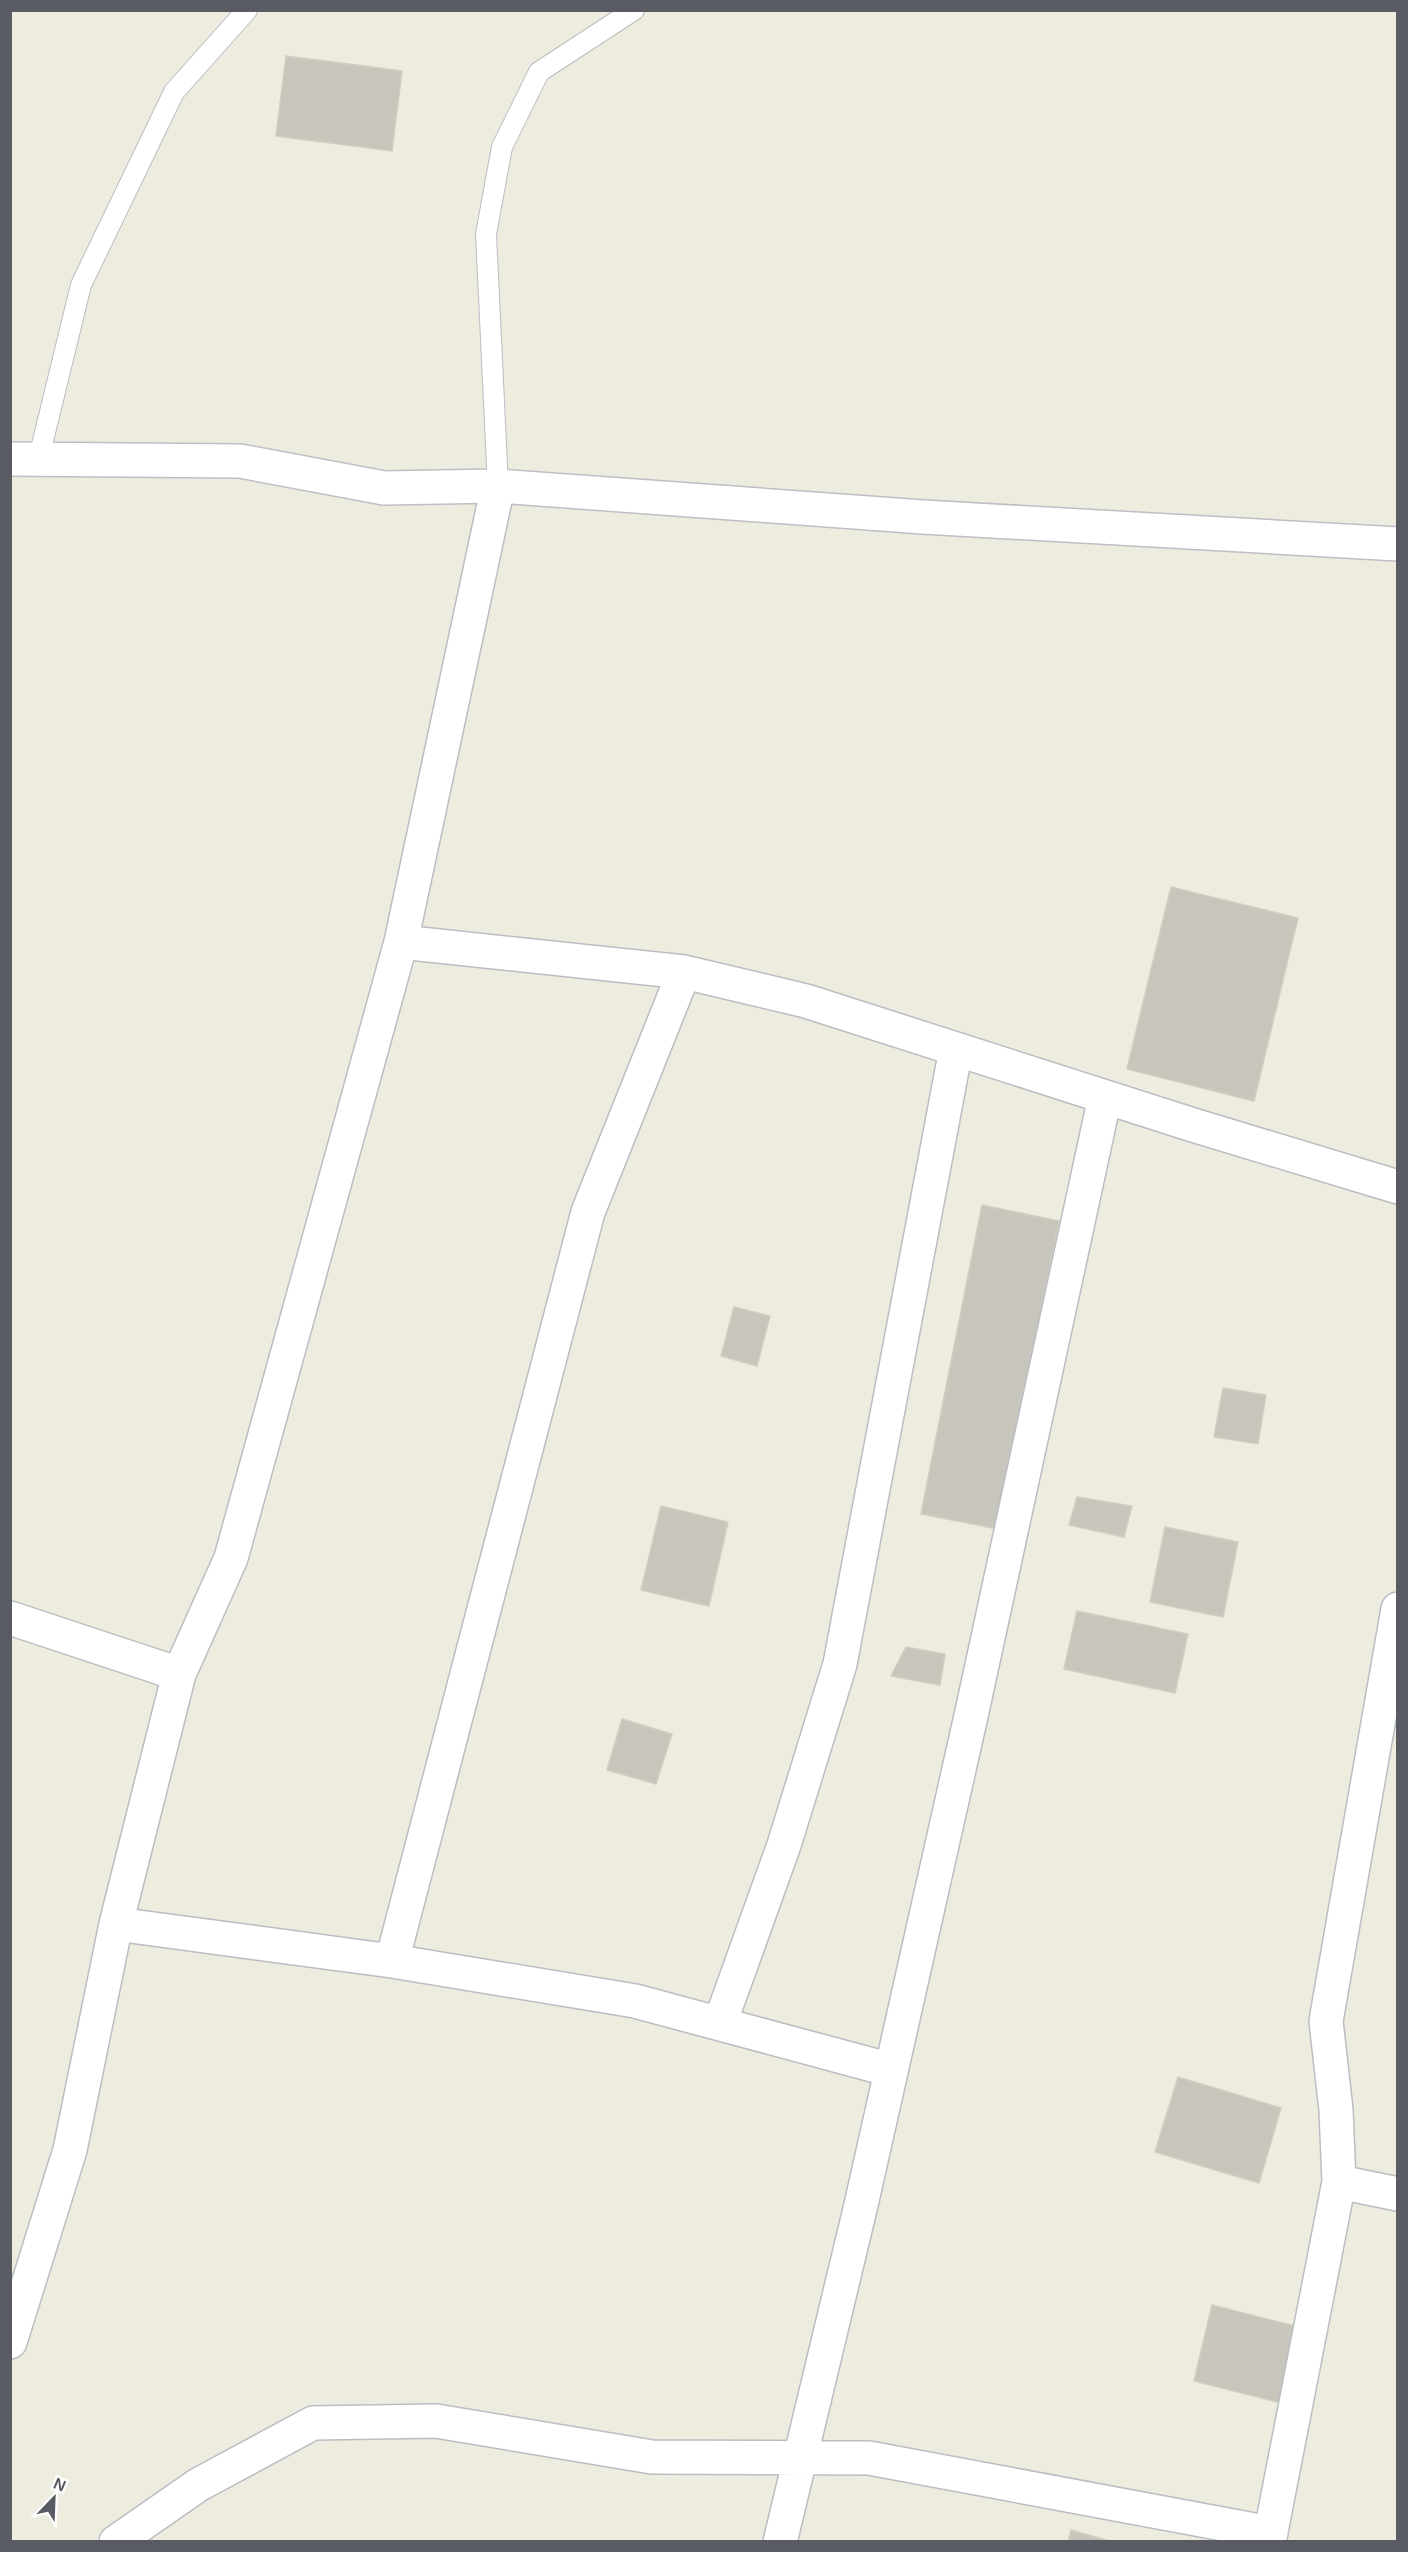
<svg xmlns="http://www.w3.org/2000/svg" width="1408" height="2552" font-family="Helvetica,sans-serif">
<style>
.building{fill:#c8c6bc;stroke:#d2cebd;stroke-width:1.5}
.lines{fill:none;stroke-linecap:round;stroke-linejoin:round}
.lane-casing{stroke:#babdc3;stroke-width:22}
.street-casing{stroke:#babdc3;stroke-width:36}
.secondary-casing{stroke:#bdbfc7;stroke-width:36}
.lane{stroke:#fff;stroke-width:20}
.street{stroke:#fff;stroke-width:33}
.secondary{stroke:#fff;stroke-width:33}
</style>
<rect width="100%" height="100%" fill="#edecdf"/>
<!-- building -->
<path class="building" d="M 286,56 L 402,71 L 392,151 L 276,136 Z
M 1171,887 L 1298,918 L 1254,1101 L 1127,1069 Z
M 982,1205 L 1059,1221 L 998,1529 L 921,1514 Z
M 734,1307 L 770,1316 L 757,1366 L 721,1356 Z
M 1223,1388 L 1266,1395 L 1258,1444 L 1214,1437 Z
M 1077,1497 L 1132,1506 L 1124,1537 L 1069,1525 Z
M 661,1506 L 728,1522 L 709,1606 L 641,1590 Z
M 1165,1527 L 1238,1542 L 1223,1617 L 1150,1602 Z
M 1077,1611 L 1188,1634 L 1175,1693 L 1064,1669 Z
M 906,1647 L 945,1654 L 940,1685 L 891,1676 Z
M 622,1719 L 672,1734 L 656,1784 L 607,1770 Z
M 1178,2077 L 1281,2108 L 1259,2183 L 1155,2152 Z
M 1212,2305 L 1299,2327 L 1281,2403 L 1194,2381 Z
M 1071,2530 L 1113,2542 L 1068,2542 Z"/>
<g class="lines">
<!-- lane casing -->
<g class="lane-casing">
<path id="lane" d="M 39,457 L 81,285 L 174,92 L 247,10
M 498,486 L 486,234 L 502,147 L 539,72 L 634,10"/>
</g>
<!-- street casing -->
<g class="street-casing">
<path id="street" d="M 401,942 L 684,972 L 806,1001 L 1193,1125 L 1398,1187
M 10,1618 L 179,1674
M 116,1924 L 392,1961 L 635,2001 L 891,2070
M 392,1961 L 588,1212 L 684,972
M 720,2023 L 784,1845 L 840,1664 L 956,1049
M 1339,2182 L 1398,2194
M 10,2342 L 70,2150 L 116,1924 L 179,1674 L 231,1558 L 401,942 L 498,486
M 116,2542 L 198,2485 L 313,2423 L 436,2421 L 652,2457 L 869,2458 L 1271,2533
M 780,2542 L 861,2205 L 973,1707 L 1105,1097
M 1269,2542 L 1339,2182 L 1336,2110 L 1326,2021 L 1398,1609"/>
</g>
<!-- secondary casing -->
<g class="secondary-casing">
<path id="secondary" d="M 10,459 L 240,461 L 384,488 L 498,486 L 923,517 L 1398,544"/>
</g>
<!-- lane -->
<use href="#lane" class="lane"/>
<!-- street -->
<use href="#street" class="street"/>
<!-- secondary -->
<use href="#secondary" class="secondary"/>
</g>
<!-- border -->
<rect width="1408" height="2552" fill="none" stroke="#585c62" stroke-width="24"/>
<!-- north arrow -->
<g transform="translate(54 2498) rotate(23)" stroke="#ffffff" stroke-width="4.5" paint-order="stroke">
<path d="M0-4.5L10 22L0 15L-10 22Z" fill="#585c62"/>
<text y="-9" font-size="16" font-weight="bold" text-anchor="middle" fill="#585c62">N</text>
</g>
</svg>
